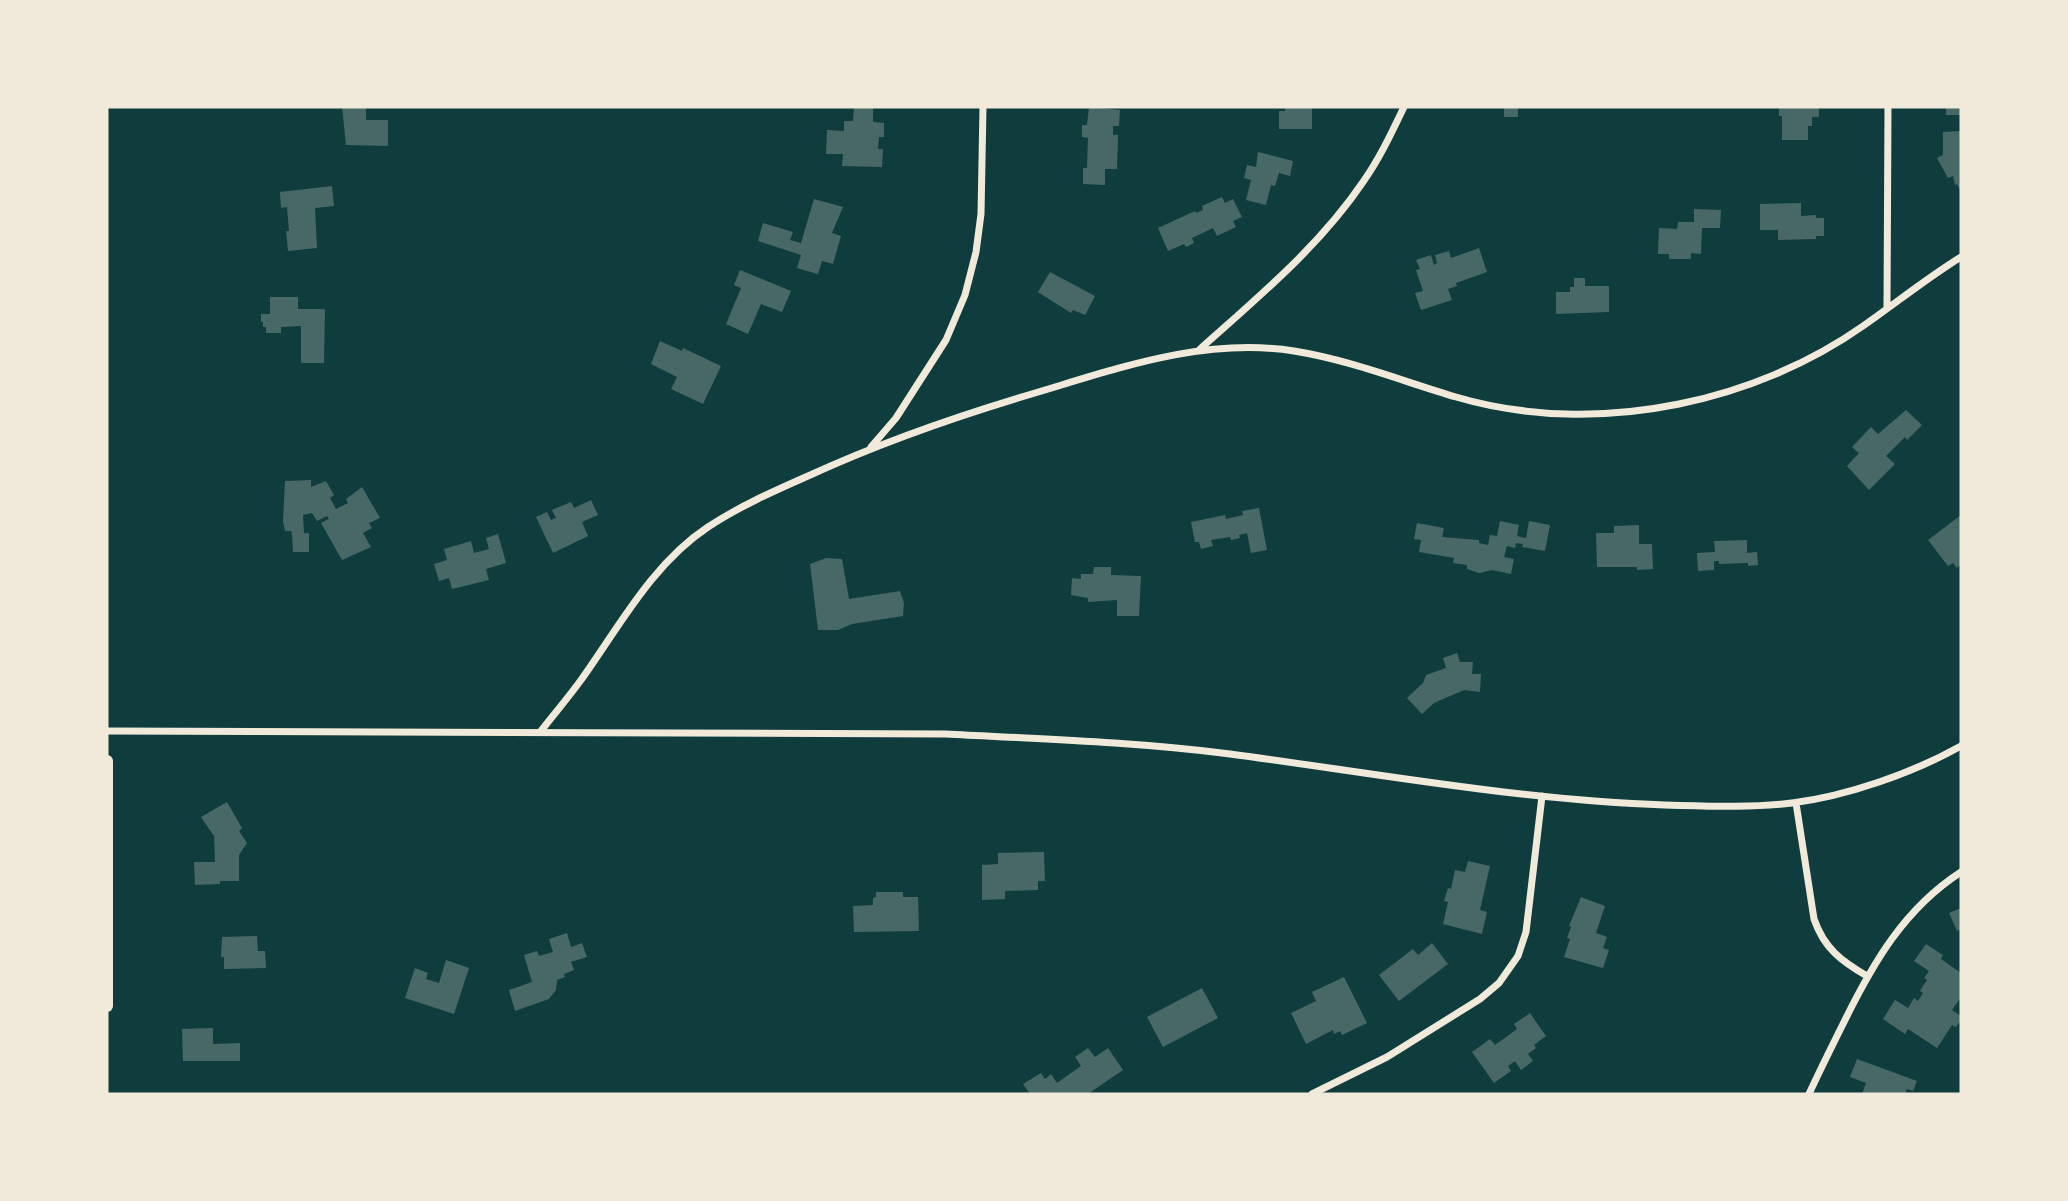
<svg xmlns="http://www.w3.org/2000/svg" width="2068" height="1201" font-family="'Fira Sans',sans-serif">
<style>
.building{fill:#486865}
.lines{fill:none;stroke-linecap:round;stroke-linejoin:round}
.minor{stroke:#f1e9da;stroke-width:7}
.tertiary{stroke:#f1e9da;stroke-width:12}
</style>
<rect width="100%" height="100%" fill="#0f3d3e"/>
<!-- building -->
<path class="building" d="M 342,107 L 366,107 L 366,120 L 388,120 L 388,146 L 346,145 Z
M 854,107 L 873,107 L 873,122 L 884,123 L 884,137 L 879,137 L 878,149 L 883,149 L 882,167 L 842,166 L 843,154 L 826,154 L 827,130 L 844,131 L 844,121 L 853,121 Z
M 1089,107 L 1120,110 L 1119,126 L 1113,126 L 1113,135 L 1118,135 L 1117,169 L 1105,169 L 1105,185 L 1083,184 L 1083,168 L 1087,168 L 1088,138 L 1082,137 L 1082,125 L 1087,125 Z
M 1285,107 L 1312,107 L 1312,129 L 1279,129 L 1279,111 L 1285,111 Z
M 1504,107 L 1518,107 L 1518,117 L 1504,117 Z
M 1779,107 L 1819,107 L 1819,117 L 1812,117 L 1812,126 L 1808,126 L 1808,140 L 1782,140 L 1782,116 L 1779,116 Z
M 1946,107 L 1961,107 L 1961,115 L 1946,115 Z
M 1961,131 L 1961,192 L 1957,184 L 1955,185 L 1953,176 L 1948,178 L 1937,158 L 1943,155 L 1943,132 Z
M 1258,152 L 1293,161 L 1290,176 L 1279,173 L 1275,186 L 1271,185 L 1266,205 L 1246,200 L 1251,180 L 1244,178 L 1247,165 L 1256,167 Z
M 332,186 L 334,206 L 315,208 L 317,248 L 288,251 L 286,231 L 289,231 L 287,207 L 281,208 L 280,192 Z
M 1222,197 L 1225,203 L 1233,199 L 1242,217 L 1233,221 L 1236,227 L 1217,236 L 1213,228 L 1192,238 L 1194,243 L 1186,247 L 1184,244 L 1168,251 L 1158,228 L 1195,211 L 1196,213 L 1203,210 L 1202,206 Z
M 814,199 L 843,207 L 832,233 L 841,236 L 833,264 L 822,261 L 818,274 L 797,268 L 801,255 L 758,241 L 763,223 L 793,232 L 790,240 L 801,243 Z
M 1801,203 L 1801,216 L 1816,215 L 1816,218 L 1824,218 L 1824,236 L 1816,236 L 1816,239 L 1778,240 L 1778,230 L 1760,230 L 1760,204 Z
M 1694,209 L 1721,210 L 1720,228 L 1702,228 L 1701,254 L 1691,253 L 1691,259 L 1669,259 L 1669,254 L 1658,254 L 1659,228 L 1677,229 L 1678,222 L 1694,222 Z
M 1479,248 L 1487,272 L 1456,283 L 1457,286 L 1448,289 L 1452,300 L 1421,310 L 1415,293 L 1423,291 L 1416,270 L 1420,269 L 1416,260 L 1431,255 L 1434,265 L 1437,263 L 1435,255 L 1449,251 L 1451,258 Z
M 740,270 L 791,291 L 782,312 L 761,304 L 748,334 L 726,324 L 741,288 L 734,285 Z
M 1050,272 L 1095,296 L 1085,315 L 1073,310 L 1071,313 L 1038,292 Z
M 1574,278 L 1585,278 L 1585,286 L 1609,286 L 1609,312 L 1556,314 L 1556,292 L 1570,292 L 1570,287 L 1574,287 Z
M 270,297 L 298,297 L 298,309 L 325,309 L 324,363 L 301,363 L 301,326 L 281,327 L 281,333 L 266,333 L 266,327 L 263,327 L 263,322 L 261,322 L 261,314 L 270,314 Z
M 660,341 L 682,351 L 683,348 L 721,366 L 703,404 L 671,389 L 677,377 L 651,364 Z
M 1906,410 L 1922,425 L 1907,440 L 1905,437 L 1886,456 L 1895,464 L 1869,490 L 1847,466 L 1859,453 L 1852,447 L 1871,427 L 1878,434 Z
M 311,480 L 311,487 L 326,481 L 334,495 L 330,498 L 336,509 L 348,503 L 346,499 L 362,487 L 380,518 L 369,523 L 372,528 L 363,533 L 371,547 L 342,560 L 321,523 L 329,519 L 327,516 L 317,521 L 312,513 L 303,515 L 304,533 L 309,533 L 309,552 L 293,552 L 292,535 L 291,531 L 285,531 L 283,521 L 285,481 Z
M 591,500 L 598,515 L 582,522 L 588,536 L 553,553 L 536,517 L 547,512 L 551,520 L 556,518 L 552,510 L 571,502 L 574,508 Z
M 1259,508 L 1267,550 L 1251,553 L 1247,533 L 1239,535 L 1240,538 L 1231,540 L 1230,537 L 1211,540 L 1213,546 L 1201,549 L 1199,542 L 1195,542 L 1191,522 L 1225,515 L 1226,519 L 1243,515 L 1242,511 Z
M 1961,515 L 1961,564 L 1957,568 L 1953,563 L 1948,566 L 1928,540 Z
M 1500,521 L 1519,525 L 1517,536 L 1526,538 L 1529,521 L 1550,525 L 1545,551 L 1522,547 L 1523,544 L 1516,543 L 1515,548 L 1507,546 L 1504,557 L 1514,559 L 1511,574 L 1492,570 L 1479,573 L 1467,569 L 1467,565 L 1453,563 L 1454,558 L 1419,552 L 1421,540 L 1414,539 L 1417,523 L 1444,528 L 1442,537 L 1479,540 L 1479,543 L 1488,545 L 1490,535 L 1497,536 Z
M 1639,525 L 1639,544 L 1652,544 L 1653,569 L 1637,570 L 1637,567 L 1597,567 L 1596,533 L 1614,533 L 1614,526 Z
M 498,534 L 506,563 L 486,569 L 489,580 L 452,589 L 449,578 L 439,581 L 434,564 L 447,560 L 444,549 L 471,541 L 474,553 L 489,549 L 486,538 Z
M 1747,540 L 1747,553 L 1757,552 L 1758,565 L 1748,566 L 1748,563 L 1719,564 L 1719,561 L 1714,561 L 1714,570 L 1698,571 L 1697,553 L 1715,552 L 1714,541 Z
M 826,558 L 842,559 L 849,599 L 900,591 L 904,603 L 903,616 L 852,624 L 838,630 L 818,630 L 810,564 Z
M 1094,567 L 1111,567 L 1111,575 L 1141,576 L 1139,616 L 1117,616 L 1117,600 L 1088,602 L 1088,598 L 1071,595 L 1072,578 L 1081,579 L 1081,574 L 1093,574 Z
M 1457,653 L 1460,662 L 1473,662 L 1472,674 L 1481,674 L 1480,692 L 1464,690 L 1434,703 L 1422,714 L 1407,698 L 1423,683 L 1426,675 L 1446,668 L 1443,658 Z
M 227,802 L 242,828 L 239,831 L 247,843 L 239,855 L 239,881 L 220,881 L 220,884 L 195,885 L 194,862 L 215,862 L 214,836 L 201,817 Z
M 1044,852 L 1045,881 L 1038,881 L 1038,890 L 1005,891 L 1005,899 L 982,900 L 982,865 L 998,864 L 998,853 Z
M 1468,861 L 1490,866 L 1480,910 L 1487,912 L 1482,934 L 1443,924 L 1448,902 L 1444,901 L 1448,888 L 1451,889 L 1455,870 L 1465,872 Z
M 876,892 L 903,892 L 903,897 L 918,897 L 919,931 L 854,932 L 853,906 L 873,905 L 873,898 L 876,897 Z
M 1581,897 L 1605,906 L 1596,933 L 1607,937 L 1603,948 L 1609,950 L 1603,968 L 1564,957 L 1570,939 L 1567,938 L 1571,927 L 1569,926 Z
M 1961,908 L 1961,929 L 1957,931 L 1949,913 Z
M 567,933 L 571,947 L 582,943 L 587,957 L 571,962 L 574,970 L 564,974 L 565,977 L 557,980 L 556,990 L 549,999 L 515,1011 L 509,990 L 532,982 L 524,955 L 537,951 L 539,956 L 553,952 L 549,939 Z
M 257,936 L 258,951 L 265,951 L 266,968 L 224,969 L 224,957 L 221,957 L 222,937 Z
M 1432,943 L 1448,964 L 1399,1001 L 1379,975 L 1413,949 L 1418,955 Z
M 1926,944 L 1943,955 L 1941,959 L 1961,973 L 1961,1002 L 1959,1000 L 1952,1010 L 1961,1016 L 1961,1020 L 1956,1027 L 1952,1025 L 1937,1048 L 1908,1029 L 1905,1034 L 1883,1019 L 1895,1000 L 1908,1008 L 1914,998 L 1918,1001 L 1923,993 L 1920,991 L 1927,980 L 1924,978 L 1929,971 L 1914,961 Z
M 446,960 L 469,968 L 454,1014 L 405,998 L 415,968 L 428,973 L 426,979 L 439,983 Z
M 1344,977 L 1367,1023 L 1342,1035 L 1340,1031 L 1334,1034 L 1333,1030 L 1306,1044 L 1291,1013 L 1316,1001 L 1312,992 Z
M 1202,988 L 1218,1018 L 1163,1047 L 1147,1017 Z
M 1530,1013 L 1546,1036 L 1534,1045 L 1536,1048 L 1528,1054 L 1533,1061 L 1521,1070 L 1515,1061 L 1508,1066 L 1511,1071 L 1494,1083 L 1472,1052 L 1490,1039 L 1495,1045 L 1517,1029 L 1514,1024 Z
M 213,1028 L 213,1044 L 240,1043 L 240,1061 L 183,1061 L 182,1029 Z
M 1088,1048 L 1095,1057 L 1108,1048 L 1123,1070 L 1088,1094 L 1030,1094 L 1023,1084 L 1041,1073 L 1045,1079 L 1051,1074 L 1057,1083 L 1081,1066 L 1075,1057 Z
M 1857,1059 L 1917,1081 L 1913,1091 L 1907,1089 L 1905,1094 L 1862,1094 L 1866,1083 L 1850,1077 Z"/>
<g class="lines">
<!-- minor -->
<path class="minor" d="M 1887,306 L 1888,107
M 1199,350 C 1257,298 1319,247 1363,182 C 1380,158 1392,132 1404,107
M 871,447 L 896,418 L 946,340 L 965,295 L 976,252 L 981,214 L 983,107
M 107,731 L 946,734 C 1040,739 1136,742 1230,754 C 1374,773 1519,800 1665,805 C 1707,806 1750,808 1792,803 C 1847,796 1913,773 1961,746
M 541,731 C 554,714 568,698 581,680 C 619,627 652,564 708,527 C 740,506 774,491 808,476 C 882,442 957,416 1035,393 C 1119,368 1205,337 1294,351 C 1350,360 1402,381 1456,397 C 1527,418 1606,419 1679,404 C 1744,391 1809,364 1863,326 C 1896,303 1927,278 1961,257
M 1796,803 L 1814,919 C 1824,948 1841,961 1867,976
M 1312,1094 L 1387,1057 L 1480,999 L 1499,983 L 1518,956 L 1526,932 L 1542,796
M 1809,1094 C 1820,1070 1832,1046 1844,1022 C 1873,963 1904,909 1961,872"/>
<!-- tertiary -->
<path class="tertiary" d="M 107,761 L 107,1006"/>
</g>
<!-- border -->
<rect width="2068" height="1201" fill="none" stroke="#f1e9da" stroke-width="217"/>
</svg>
